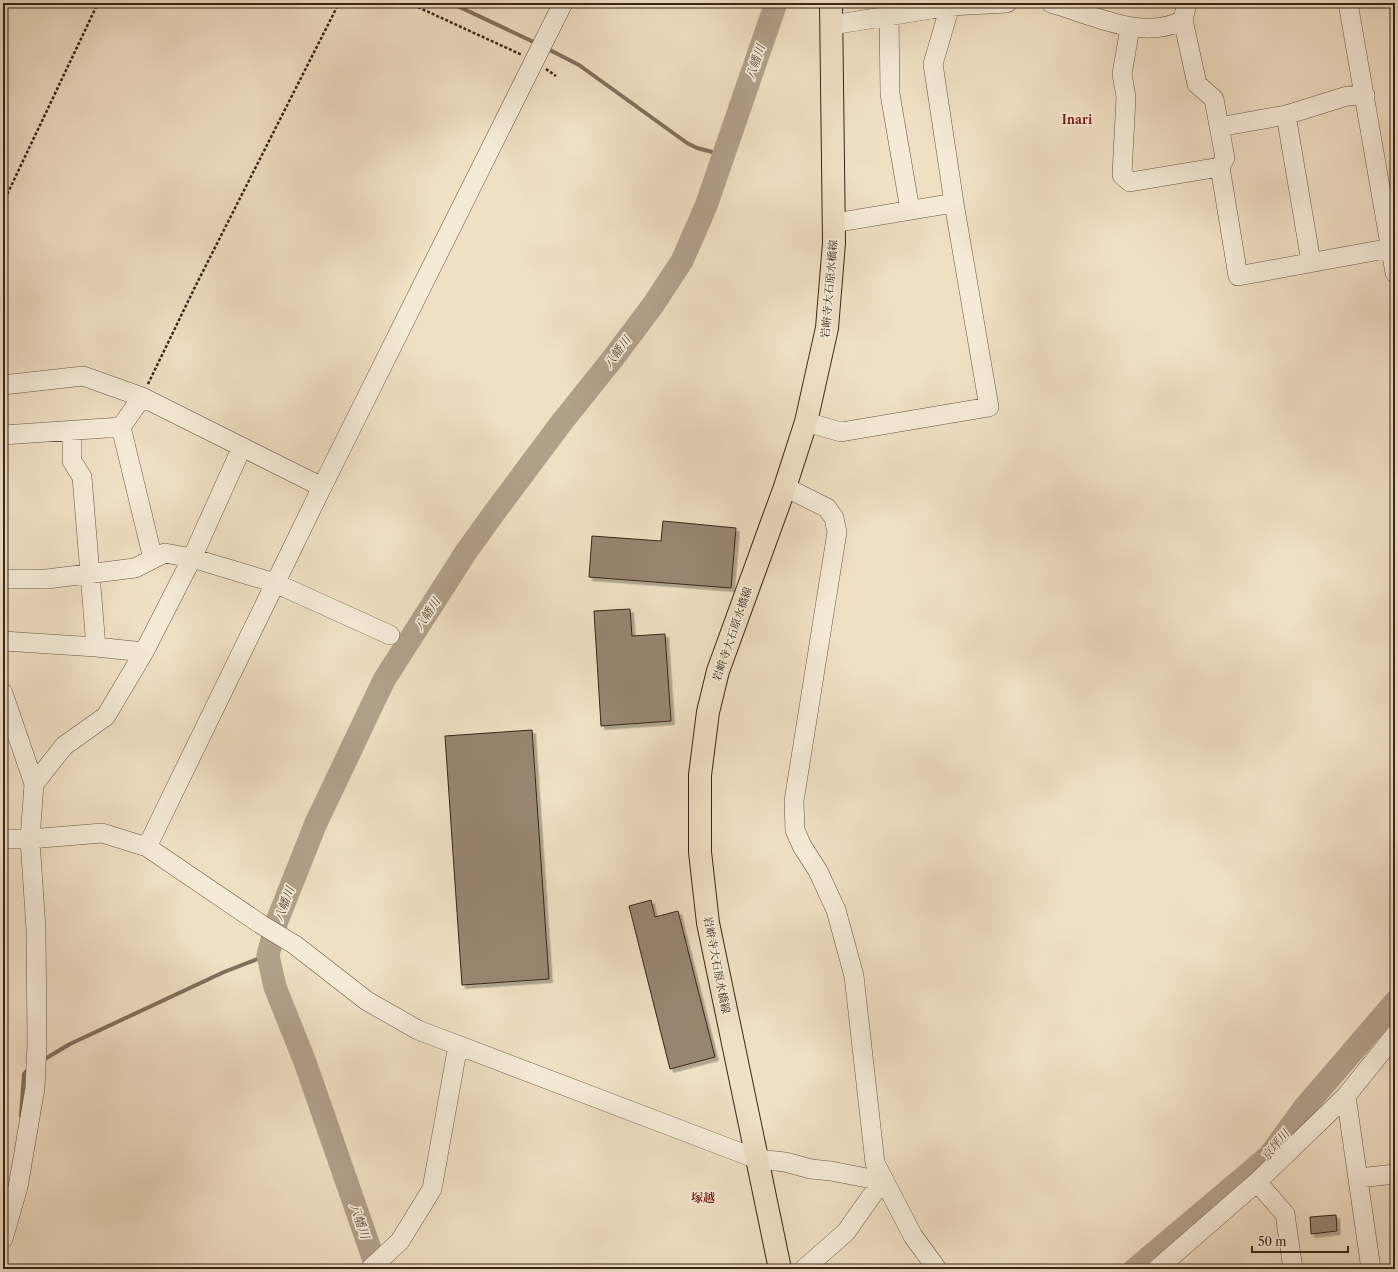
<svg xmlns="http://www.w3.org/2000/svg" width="1398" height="1272" font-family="'Libre Caslon Text','Noto Serif JP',serif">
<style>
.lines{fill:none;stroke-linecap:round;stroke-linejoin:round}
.stream{stroke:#816f5d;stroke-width:4}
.river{stroke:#b1a08a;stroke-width:23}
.building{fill:#988672;stroke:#39251a;filter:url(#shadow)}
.minor-casing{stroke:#665444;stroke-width:20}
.major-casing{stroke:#39251a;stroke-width:24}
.path{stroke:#39251a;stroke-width:2.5;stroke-dasharray:3 2;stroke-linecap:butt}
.minor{stroke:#f5ead8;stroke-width:19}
.major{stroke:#efdfc3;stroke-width:22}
.labels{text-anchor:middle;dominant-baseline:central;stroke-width:3.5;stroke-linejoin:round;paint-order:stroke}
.street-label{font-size:11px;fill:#39251a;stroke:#f5ead8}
.water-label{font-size:12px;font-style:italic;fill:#5d4a3c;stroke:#f5ead8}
.neighbourhood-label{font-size:12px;font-weight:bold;fill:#7a1f14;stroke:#f5ead8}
</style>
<defs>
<filter id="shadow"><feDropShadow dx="3.5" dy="3.5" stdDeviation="0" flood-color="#0004"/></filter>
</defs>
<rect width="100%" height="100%" fill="#efdfc3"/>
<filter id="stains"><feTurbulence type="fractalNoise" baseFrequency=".005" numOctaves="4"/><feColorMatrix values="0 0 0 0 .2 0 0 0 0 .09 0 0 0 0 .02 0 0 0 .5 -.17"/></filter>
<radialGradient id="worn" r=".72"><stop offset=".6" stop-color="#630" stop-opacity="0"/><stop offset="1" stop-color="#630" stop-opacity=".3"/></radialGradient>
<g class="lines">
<!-- stream -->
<path class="stream" d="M 451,3 L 538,44
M 3,10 L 9,3
M 546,48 L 579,65 L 687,143 L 697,148 L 724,155
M 43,1060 L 70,1044 L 224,972 L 268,955
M 21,1116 L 24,1074 L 30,1067"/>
<!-- river -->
<path class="river" d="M 377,1269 L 305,1062 L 275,987 L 268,955 L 277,921 L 316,823 L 384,680 L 466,552 L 494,513 L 562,422 L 614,357 L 653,305 L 682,261 L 706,206 L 776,3
M 1135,1269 L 1269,1156 L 1304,1108 L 1395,1002"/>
</g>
<!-- building -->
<path class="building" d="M 663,521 L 736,528 L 731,588 L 589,577 L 592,536 L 661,541 Z
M 630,609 L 632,636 L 665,634 L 671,721 L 601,726 L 594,611 Z
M 532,730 L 549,979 L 462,985 L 445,736 Z
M 651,900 L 655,917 L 678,911 L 715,1057 L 670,1069 L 629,906 Z
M 1336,1215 L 1337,1231 L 1311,1234 L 1310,1217 Z"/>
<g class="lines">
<!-- minor casing -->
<g class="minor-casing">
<path id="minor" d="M 1051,3 C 1091,14 1143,42 1183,20
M 1348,3 L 1395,273
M 889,15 L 890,94 L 910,210
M 832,25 L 950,6 L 1007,3
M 1130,28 L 1122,74 L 1126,97 L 1122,175 L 1130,182 L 1220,167 L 1225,158 L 1214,99 L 1197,84 L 1183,20 L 1187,3
M 1286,115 L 1311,262
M 1219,127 L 1286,115 L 1347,96 L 1365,95
M 1220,167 L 1238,276 L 1391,248
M 834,223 L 954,203
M 3,385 L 83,376 L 142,397 L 322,487
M 806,422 L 841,432 L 989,407 L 954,203 L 933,64 L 950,6
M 121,427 L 153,559
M 72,431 L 72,461 L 82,477 L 96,647 L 144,652
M 3,435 L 121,427 L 142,397
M 785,487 L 827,508 L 834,518 L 837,532 L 794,801 L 795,830 L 802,846 L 818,871 L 836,910 L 854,976 L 875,1163 L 913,1236 L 937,1269
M 3,579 L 47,579 L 135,568 L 165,553 L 192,558 L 275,583 L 390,635
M 3,641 L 96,647
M 3,693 L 34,784 L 30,839 L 36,930 L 37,1044 L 35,1088 L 18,1187 L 3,1239
M 34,784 L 64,746 L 106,716 L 144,652 L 192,558 L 242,447
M 3,839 L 30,839 L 102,833 L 147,847 L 262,925 L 295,945 L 367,1001 L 418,1030 L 757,1159 L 785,1162 L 811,1169 L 831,1171 L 882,1181
M 147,847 L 322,487 L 563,3
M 1346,1096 L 1371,1269
M 1359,1178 L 1395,1174
M 1257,1182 L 1285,1214 L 1293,1269
M 370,1269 L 400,1241 L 432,1189 L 458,1045
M 804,1269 L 846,1232 L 882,1181
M 1157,1269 L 1257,1182 L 1346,1096 L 1395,1035"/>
</g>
<!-- major casing -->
<g class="major-casing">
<path id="major" d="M 780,1269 L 708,923 L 700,852 L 700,775 L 708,712 L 718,671 L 785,487 L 806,422 L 827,328 L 834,243 L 831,3"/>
</g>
<!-- path -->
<path class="path" d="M 409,3 L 522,55
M 3,5 L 6,3
M 546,69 L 556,76
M 3,203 L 98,3
M 148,384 L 196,285 L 339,3"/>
<!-- minor -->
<use href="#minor" class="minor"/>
<!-- major -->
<use href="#major" class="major"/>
</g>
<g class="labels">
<!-- street labels -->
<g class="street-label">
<text transform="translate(829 289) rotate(-85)">岩峅寺大石原水橋線</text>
<text transform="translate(732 634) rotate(-71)">岩峅寺大石原水橋線</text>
<text transform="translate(717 965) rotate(79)">岩峅寺大石原水橋線</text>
</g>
<!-- water labels -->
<g class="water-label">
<text transform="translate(755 62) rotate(-71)">八幡川</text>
<text transform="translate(617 352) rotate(-54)">八幡川</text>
<text transform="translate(427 614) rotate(-57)">八幡川</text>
<text transform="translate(284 904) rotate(-69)">八幡川</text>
<text transform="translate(1275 1145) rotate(-50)">京坪川</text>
<text transform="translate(360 1221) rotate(71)">八幡川</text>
</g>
<!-- neighbourhood labels -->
<g class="neighbourhood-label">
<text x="1077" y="119">Inari</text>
<text x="703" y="1197">塚越</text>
</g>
</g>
<!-- margin -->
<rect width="1398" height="1272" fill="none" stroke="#efdfc3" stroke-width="16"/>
<rect x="4" y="4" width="1390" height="1264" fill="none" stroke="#39251a" stroke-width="2"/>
<rect x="8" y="8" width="1382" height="1256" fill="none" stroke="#39251a"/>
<!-- scale -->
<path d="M1252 1246v6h96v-6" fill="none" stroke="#39251a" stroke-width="2"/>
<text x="1258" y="1246" font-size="12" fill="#39251a" stroke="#f5ead8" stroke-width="3" paint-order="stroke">50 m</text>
<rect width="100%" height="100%" filter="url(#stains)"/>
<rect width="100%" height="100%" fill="url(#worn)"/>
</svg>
